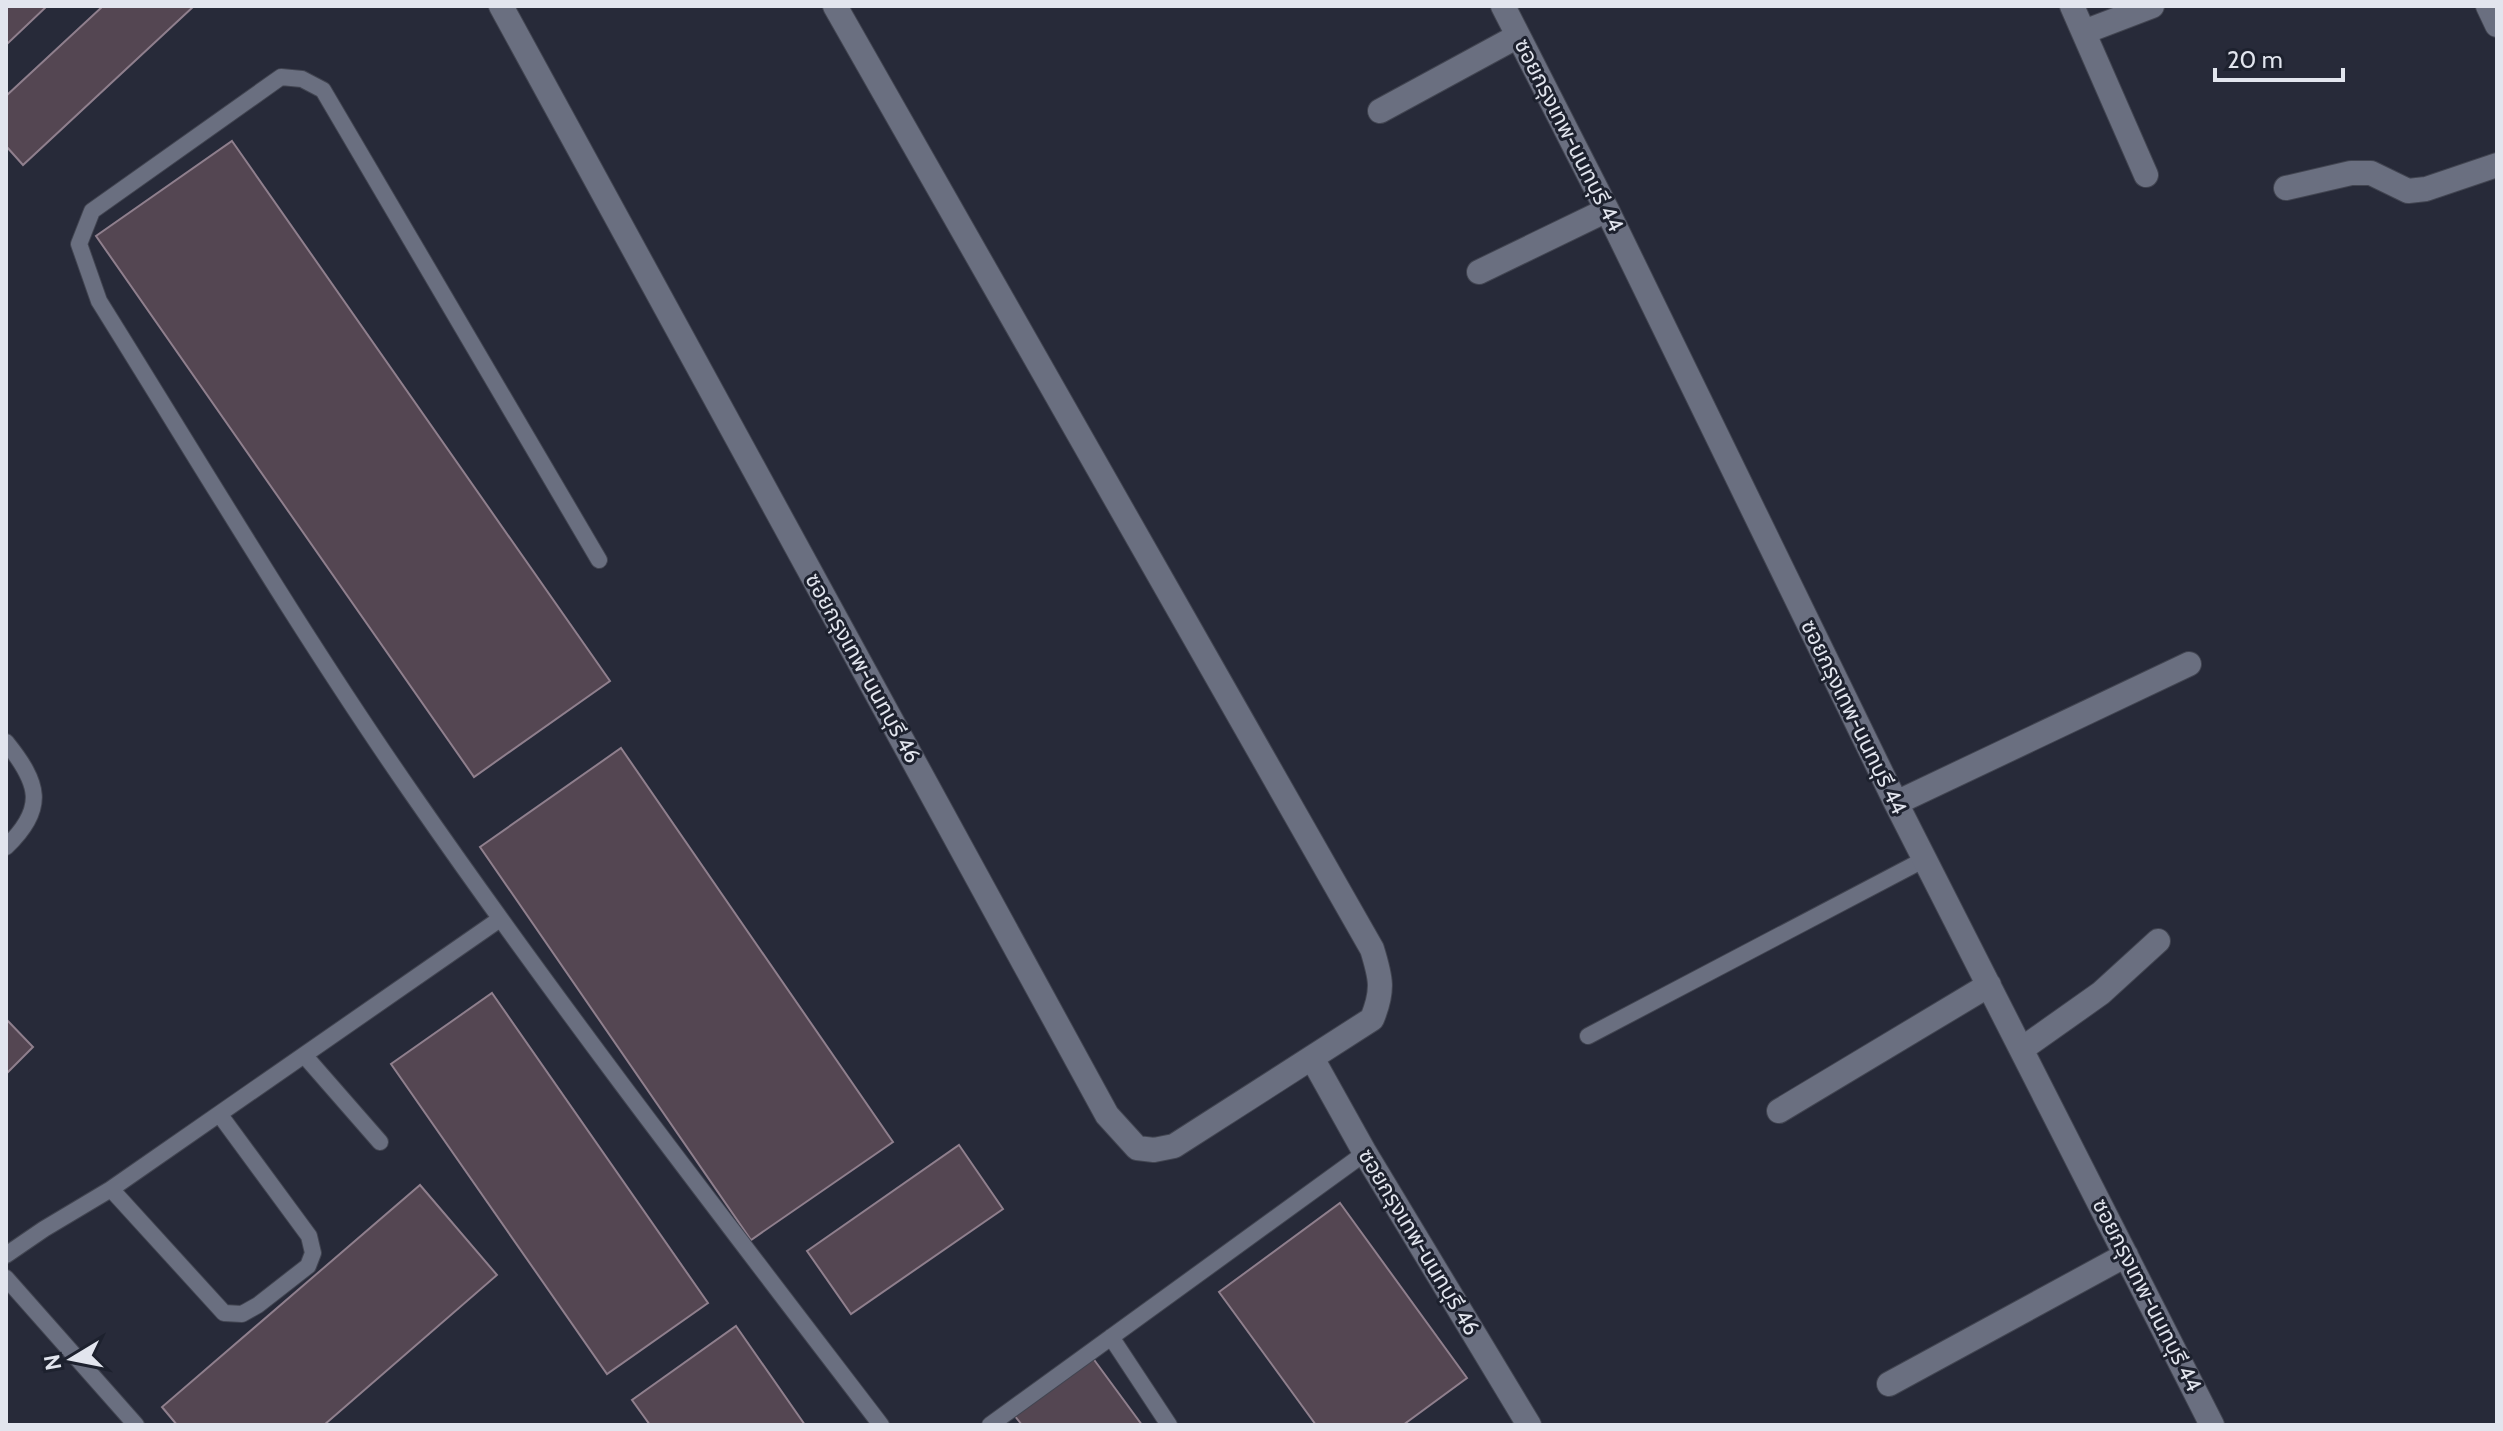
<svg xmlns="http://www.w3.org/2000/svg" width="2503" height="1431" font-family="Cabin,'Noto Sans Thai',sans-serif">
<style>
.building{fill:#544652;stroke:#8f7f8d;stroke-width:2}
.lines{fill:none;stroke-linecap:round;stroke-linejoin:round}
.service-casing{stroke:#424551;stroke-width:18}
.minor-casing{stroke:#424551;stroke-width:26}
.service{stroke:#6a6f80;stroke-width:16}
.minor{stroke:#6a6f80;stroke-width:24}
.labels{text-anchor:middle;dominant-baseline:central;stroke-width:6;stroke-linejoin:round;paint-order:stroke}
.street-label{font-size:22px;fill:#e2e5ee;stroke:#1d212e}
</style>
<rect width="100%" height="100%" fill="#272a39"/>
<!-- building -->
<path class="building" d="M 6,6 L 47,6 L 6,45 Z
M 103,6 L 194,6 L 23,165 L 6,146 L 6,96 Z
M 232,141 L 610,681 L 474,777 L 96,236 Z
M 621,748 L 893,1142 L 751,1240 L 480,847 Z
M 492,993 L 708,1303 L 607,1374 L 391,1064 Z
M 6,1019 L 33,1047 L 6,1074 Z
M 959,1145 L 1003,1209 L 851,1314 L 807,1251 Z
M 420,1185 L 497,1275 L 324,1425 L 177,1425 L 162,1407 Z
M 1340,1203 L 1467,1378 L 1403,1425 L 1316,1425 L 1219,1292 Z
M 736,1326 L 805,1425 L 650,1425 L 632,1400 Z
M 1092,1357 L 1142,1425 L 1022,1425 L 1014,1415 Z"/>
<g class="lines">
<!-- service casing -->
<g class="service-casing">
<path id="service" d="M 599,560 L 323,90 L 302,79 L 281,77 L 92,211 L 79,244 L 99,301 C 202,466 302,635 413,795 C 562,1010 722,1217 881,1425
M 6,742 C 39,783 47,808 6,847
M 1588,1036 L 1925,859
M 304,1055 L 380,1142
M 111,1189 L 224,1313 L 242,1314 L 258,1305 L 308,1266 L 313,1253 L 309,1236 L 220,1115
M 6,1255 L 44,1229 L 111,1189 L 500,919
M 6,1278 L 136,1425
M 1111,1337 L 1169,1425
M 990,1425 L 1365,1153"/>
</g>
<!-- minor casing -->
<g class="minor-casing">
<path id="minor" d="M 501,6 L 1107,1115 L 1137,1148 L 1154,1150 L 1174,1146 L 1372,1019 C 1384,990 1381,978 1372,949 L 835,6
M 1503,6 L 1607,210 L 1896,803 L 2212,1425
M 2072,6 L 2146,175
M 2488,6 L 2497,25
M 2084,32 L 2152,6
M 1380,111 L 1518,36
M 2286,188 L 2351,173 L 2371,173 L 2408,191 L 2426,189 L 2497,165
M 1479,272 L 1607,210
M 1896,803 L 2189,664
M 2022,1049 L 2101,993 L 2158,941
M 1312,1058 L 1365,1153 L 1529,1425
M 1779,1111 L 1989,985
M 1889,1384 L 2126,1255"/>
</g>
<!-- service -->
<use href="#service" class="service"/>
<!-- minor -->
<use href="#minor" class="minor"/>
</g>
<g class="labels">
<!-- street labels -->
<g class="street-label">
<text transform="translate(1569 135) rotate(63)">ซอยกรุงเทพ-นนทบุรี 44</text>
<text transform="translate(863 668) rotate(61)">ซอยกรุงเทพ-นนทบุรี 46</text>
<text transform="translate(1854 717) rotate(64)">ซอยกรุงเทพ-นนทบุรี 44</text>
<text transform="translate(1419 1242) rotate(59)">ซอยกรุงเทพ-นนทบุรี 46</text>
<text transform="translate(2147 1295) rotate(63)">ซอยกรุงเทพ-นนทบุรี 44</text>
</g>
</g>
<!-- border -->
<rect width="2503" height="1431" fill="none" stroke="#e2e5ee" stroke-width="16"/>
<!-- north arrow -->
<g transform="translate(72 1359) rotate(260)" stroke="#1d212e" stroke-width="6" paint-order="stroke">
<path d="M0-6L14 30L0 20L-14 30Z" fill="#e2e5ee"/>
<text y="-12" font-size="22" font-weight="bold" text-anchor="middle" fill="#e2e5ee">N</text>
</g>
<!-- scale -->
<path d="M2215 68v12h128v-12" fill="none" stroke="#e2e5ee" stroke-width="4"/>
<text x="2227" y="68" font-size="24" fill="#e2e5ee" stroke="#1d212e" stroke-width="6" paint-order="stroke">20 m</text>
</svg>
